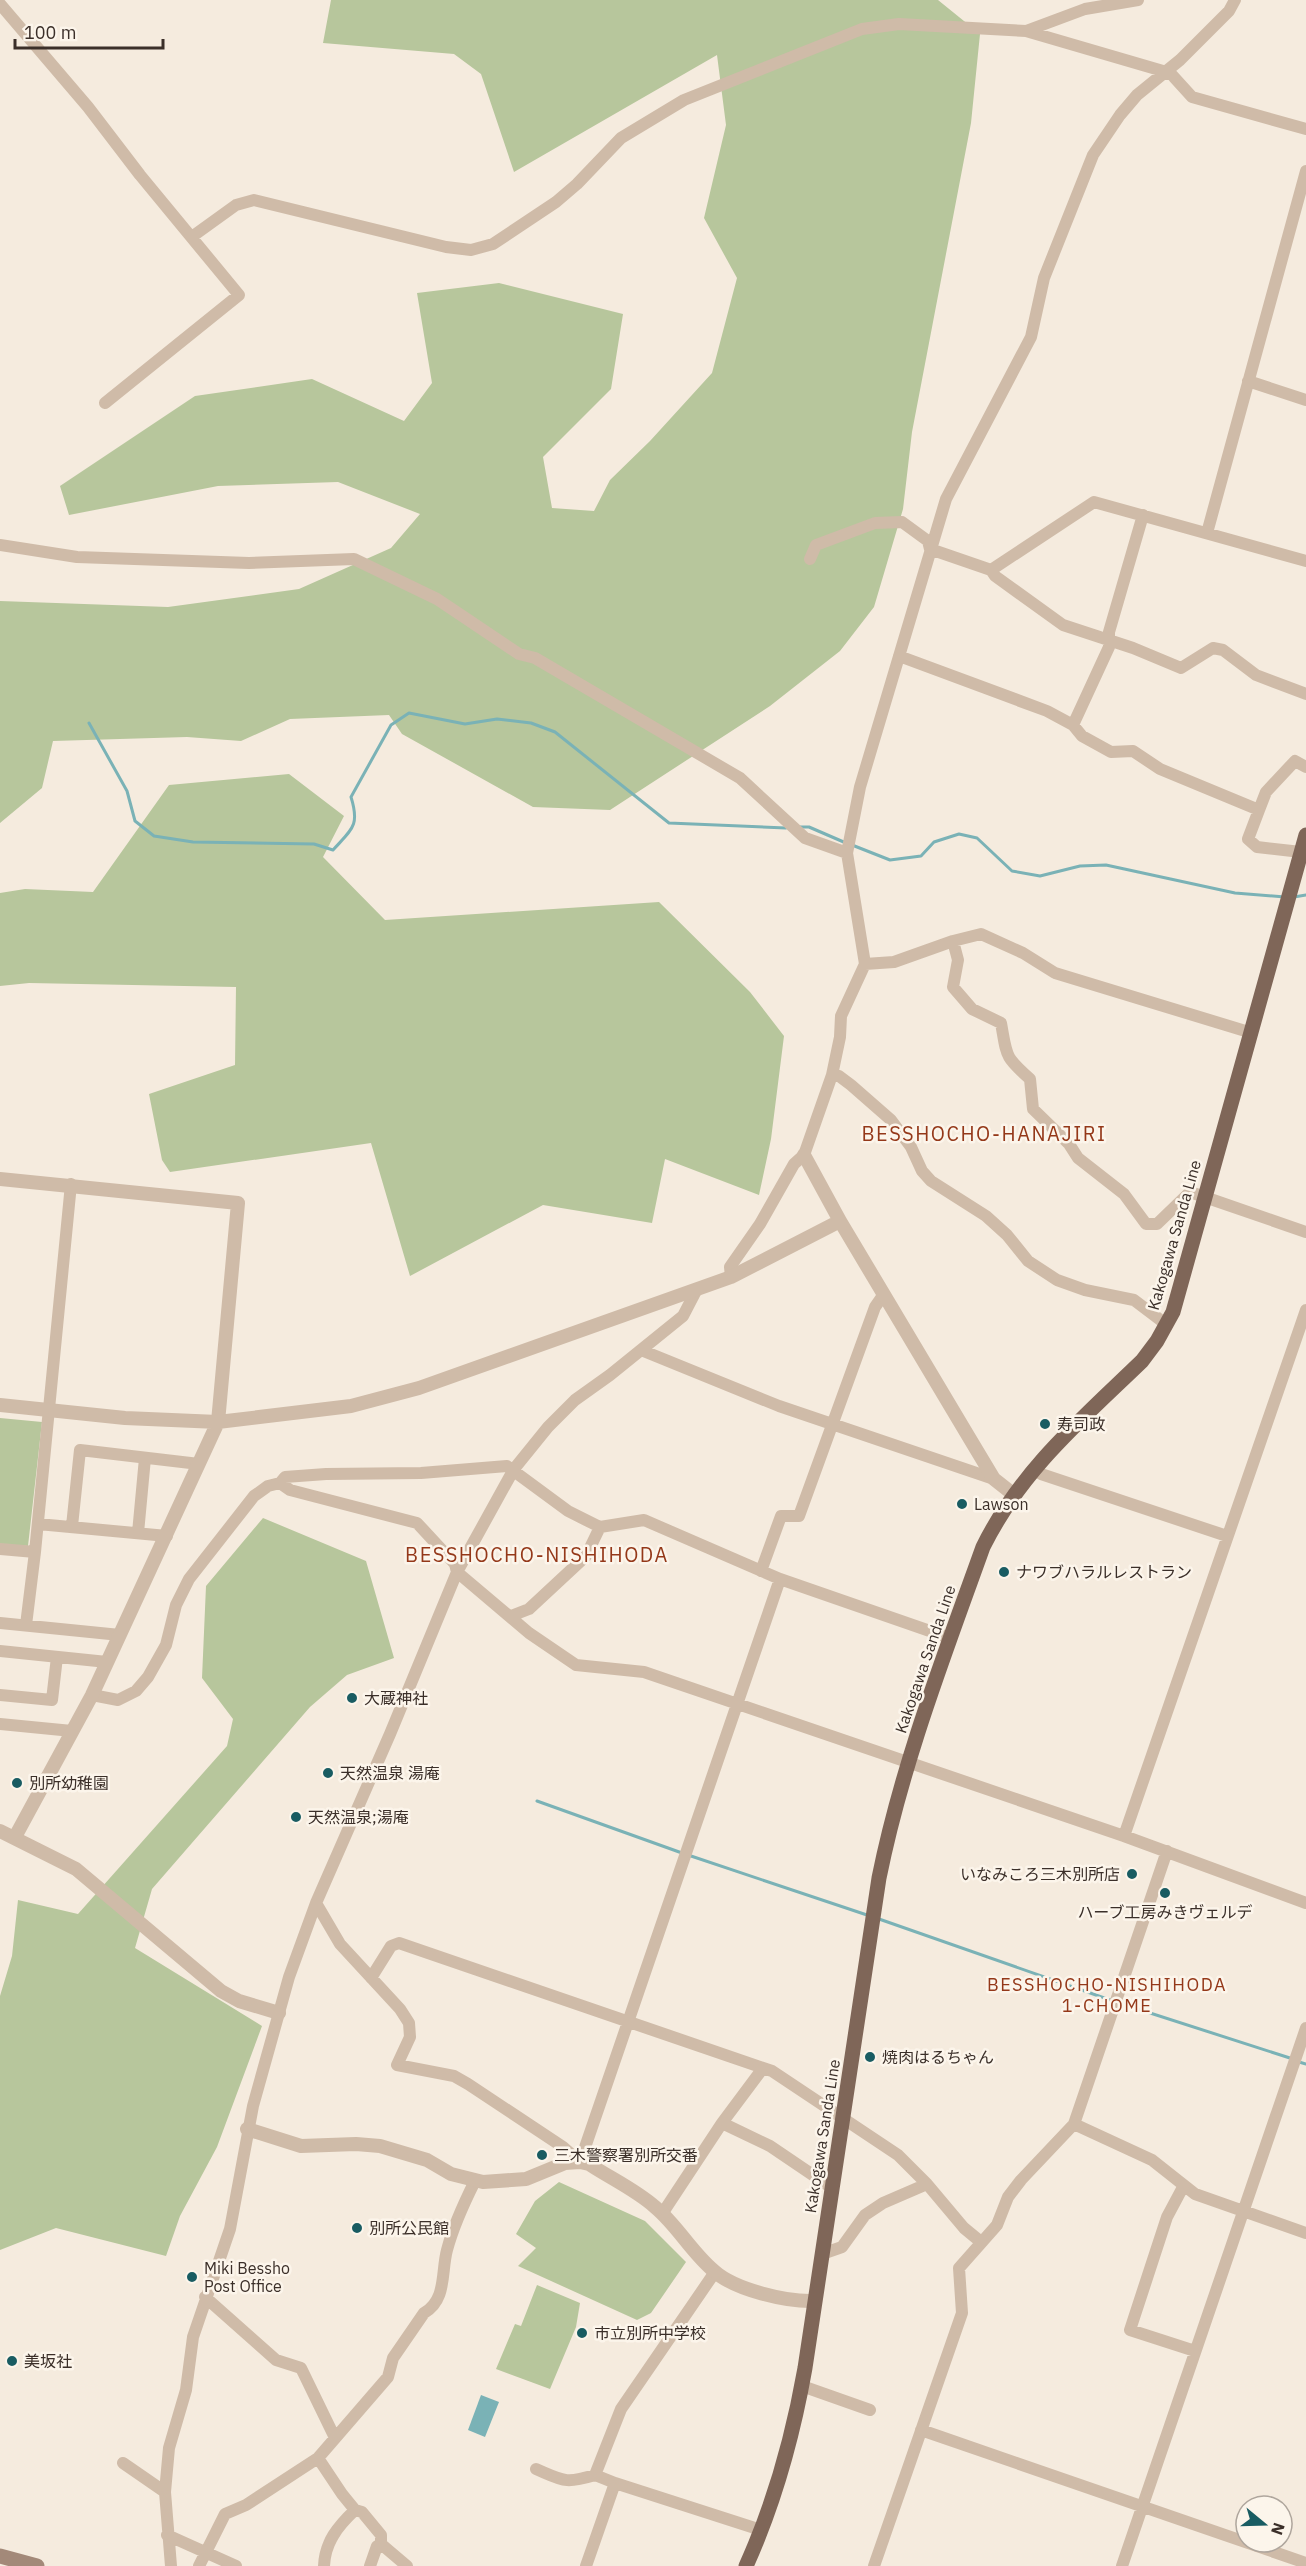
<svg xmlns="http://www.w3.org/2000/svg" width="1306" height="2566" font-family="'IBM Plex Sans','Noto Sans JP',sans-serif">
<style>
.green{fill:#b7c69c}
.water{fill:#7ab2b6}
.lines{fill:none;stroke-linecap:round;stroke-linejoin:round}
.stream{stroke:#7ab2b6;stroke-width:3}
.minor{stroke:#cfbba8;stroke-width:12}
.tertiary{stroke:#cfbba8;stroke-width:14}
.secondary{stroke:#a38979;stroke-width:15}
.primary{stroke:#7f6658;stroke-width:15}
.poi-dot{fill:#195c62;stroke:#fcf5eb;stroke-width:2}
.labels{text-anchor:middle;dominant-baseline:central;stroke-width:5;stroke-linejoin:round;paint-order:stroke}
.street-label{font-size:16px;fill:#3b2f29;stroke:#fcf5eb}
.poi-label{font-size:16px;fill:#3b2f29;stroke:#fcf5eb;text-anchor:start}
.neighbourhood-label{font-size:18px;letter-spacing:1.5px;fill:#943819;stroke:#fcf5eb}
.quarter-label{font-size:20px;letter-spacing:1.5px;fill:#943819;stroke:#fcf5eb}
</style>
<rect width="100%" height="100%" fill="#f5ebde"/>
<!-- green -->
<path class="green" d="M 331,0 L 938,0 L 980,34 L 971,123 L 912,432 L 903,509 L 874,607 L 840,651 L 770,706 L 610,810 L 533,807 L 402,734 L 389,715 L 290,719 L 241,741 L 187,737 L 53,741 L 42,788 L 0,823 L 0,601 L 168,607 L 299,589 L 391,548 L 420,514 L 338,482 L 218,486 L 69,515 L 60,486 L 195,396 L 312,379 L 404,421 L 432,383 L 417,293 L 499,283 L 623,314 L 611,389 L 543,457 L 552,508 L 594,511 L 610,480 L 650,441 L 712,373 L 737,278 L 704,218 L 726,125 L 717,55 L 514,172 L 481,74 L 454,54 L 323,43 Z
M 289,774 L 344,816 L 323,857 L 385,920 L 659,902 L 750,992 L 784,1036 L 771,1139 L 759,1195 L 665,1159 L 652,1223 L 543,1205 L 410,1276 L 371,1143 L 170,1172 L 162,1160 L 149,1094 L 235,1065 L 236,987 L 29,983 L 0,986 L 0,893 L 25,889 L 93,892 L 169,785 Z
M 0,1418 L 42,1422 L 28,1546 L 0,1544 Z
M 263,1518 L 366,1561 L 394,1658 L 347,1675 L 310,1707 L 152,1889 L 135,1948 L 262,2026 L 217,2147 L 180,2216 L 166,2256 L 56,2228 L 0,2250 L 0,1996 L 12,1956 L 18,1900 L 78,1914 L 227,1746 L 233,1719 L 202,1678 L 206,1586 Z
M 559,2182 L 645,2221 L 686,2262 L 651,2313 L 637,2320 L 518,2266 L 536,2248 L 516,2234 L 535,2201 Z
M 537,2285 L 580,2303 L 576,2327 L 550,2389 L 496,2369 L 515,2324 L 521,2326 Z"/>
<!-- water -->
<path class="water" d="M 481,2395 L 499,2402 L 485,2437 L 468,2430 Z"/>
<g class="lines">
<!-- stream -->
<path class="stream" d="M 89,723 L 127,791 L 135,821 L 154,836 L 193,842 L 314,844 L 333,850 C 352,829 360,826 351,797 L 391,725 L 409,713 L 465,724 L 497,719 L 531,723 L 555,732 L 669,823 L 786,828
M 799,827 L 809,827 L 846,843
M 852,845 L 890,860 L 921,856 L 934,842 L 959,834 L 977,838 L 1012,871 L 1040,876 L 1080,866 L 1106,865 L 1235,893 L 1285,897
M 1294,897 L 1306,895
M 537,1801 L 682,1853
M 688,1855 L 870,1916
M 879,1919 L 1113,2001
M 1119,2003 L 1293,2059
M 1299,2062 L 1306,2064"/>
<!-- minor -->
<path class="minor" d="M 0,4 L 88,107 L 140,175 L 239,295 L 105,403
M 1026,31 L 1085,9 L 1138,0
M 193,236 L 236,205 L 254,200 L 446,247 L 471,250 L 493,244 L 556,202 L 577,184 L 621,138 L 684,100 L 862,29 L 899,24 L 1026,31 L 1163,71 L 1172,75 L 1192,97 L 1306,129
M 1248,381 L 1306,400
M 1207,533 L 1306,171
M 0,545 L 77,557 L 249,563 L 354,559 L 437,599 L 519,654 L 535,658 L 740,778 L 805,838 L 847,853
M 930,549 L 991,570 L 1094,502 L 1306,561
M 810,559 L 816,545 L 875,523 L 902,522 L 928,541 L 930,549
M 991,570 L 995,576 L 1063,625 L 1133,648 L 1181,668 L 1213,648 L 1223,650 L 1256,675 L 1306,694
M 899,656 L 1047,711 L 1073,725 L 1082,736 L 1111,752 L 1133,751 L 1160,769 L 1259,810 L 1248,839 L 1257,847 L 1301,852
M 1073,725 L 1109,647 L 1109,632 L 1143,515
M 1259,810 L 1266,792 L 1295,761 L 1306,767
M 953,941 L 981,934 L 1023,953 L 1055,973 L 1252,1033
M 865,964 L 894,962 L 953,941 L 958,960 L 953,987 L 972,1009 L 1001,1023 C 1007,1056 1004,1056 1030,1079 L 1033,1109 L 1069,1144 L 1078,1158 L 1124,1194 L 1146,1224 L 1157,1224 L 1188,1194 L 1193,1193 L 1306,1232
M 832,1075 L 839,1076 L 851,1085 L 891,1120 L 911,1147 L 922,1171 L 931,1181 L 986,1216 L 1007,1235 L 1028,1261 L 1057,1280 L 1085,1290 L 1134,1300 L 1167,1325
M 731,1277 L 730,1267 L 760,1224 L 794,1164 L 804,1155 L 832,1075 L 840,1037 L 841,1016 L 865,964 L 847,853 L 860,787 L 946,499 L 1031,337 L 1044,278 L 1093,155 L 1120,115 L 1137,95 L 1180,60 L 1229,11 L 1235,0
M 641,1350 L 779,1406 L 994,1479
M 1033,1469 L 1041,1474 L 1227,1536
M 280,1483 L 285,1477 L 326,1474 L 421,1473 L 507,1466 L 568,1511 L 600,1527 L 644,1520 L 780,1579 L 950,1638
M 38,1524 L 167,1536
M 72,1526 L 80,1450 L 199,1464
M 138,1533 L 145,1458
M 0,1549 L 35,1552
M 761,1571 L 781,1516 L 799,1516 L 875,1307 L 884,1294
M 511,1616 L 529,1609 L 586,1556 L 600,1527
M 0,1623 L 120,1635
M 26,1625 L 35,1552 L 71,1184
M 0,1651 L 107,1662
M 0,1695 L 52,1700 L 57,1657
M 92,1695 L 118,1700 L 136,1691 L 148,1677 L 166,1645 L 176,1605 L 189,1579 L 254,1496 L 268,1486 L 280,1483 L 290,1490 L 417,1523 L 455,1564 L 457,1572 L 529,1633 L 576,1665 L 644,1672 L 1124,1836 L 1306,1903
M 0,1724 L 72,1731
M 1124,1836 L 1306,1310
M 316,1903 L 340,1944 L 400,2009 L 409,2023 L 410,2037 L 397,2065 L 454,2076 L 468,2084 L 563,2147 L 580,2162 L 780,1579
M 371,1978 L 391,1946 L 399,1943 L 772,2071 L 898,2155 L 927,2184 L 964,2228 L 981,2242
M 722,2123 L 770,2146 L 832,2188
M 1074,2124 L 1152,2160 L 1195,2194 L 1306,2233
M 1183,2187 L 1167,2217 L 1130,2330 L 1195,2351
M 662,2214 L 722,2123 L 763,2068
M 822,2254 L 842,2247 L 865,2215 L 883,2203 L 927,2184
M 205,2297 L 276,2360 L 301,2368 L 335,2438
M 802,2386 L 870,2410
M 921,2430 L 1306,2563
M 318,2458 L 342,2494 L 355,2510 L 362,2512 L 381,2535 L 381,2544 L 407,2566
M 123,2463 L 165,2492
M 536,2469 C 564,2481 565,2484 595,2475
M 615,2483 L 761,2530
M 167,2535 L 236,2566
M 171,2566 L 165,2492 L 169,2448 L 186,2390 L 193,2337 L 230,2229 L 253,2106 L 289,1977 L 316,1903 L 390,1734 L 457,1572 L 514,1469 L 548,1427 L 575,1400 L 610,1375 L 683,1316 L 697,1289
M 199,2566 L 225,2514 L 246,2505 L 318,2458 L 388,2377 L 393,2358 L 424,2313 C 447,2300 441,2272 447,2250 C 453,2227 464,2203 475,2181
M 324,2566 C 325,2542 338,2526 355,2510
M 370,2566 L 377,2546 L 381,2544
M 586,2566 L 615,2483 L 595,2475 L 621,2409 L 715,2272
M 874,2566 L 962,2313 L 959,2268 L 997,2225 L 1008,2197 L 1021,2180 L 1074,2124 L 1167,1851
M 1122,2566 L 1306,2028"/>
<!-- tertiary -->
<path class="tertiary" d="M 804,1155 L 840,1221 L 970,1439 L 994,1479 L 1013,1494
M 0,1179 L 238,1203 L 218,1422 L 92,1695 L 15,1837
M 0,1405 L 125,1418 L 218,1422 L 351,1406 L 419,1388 L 731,1277 L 840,1221
M 0,1831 L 76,1869 L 221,1991 L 239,2001 L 279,2013
M 247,2129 L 301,2146 L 356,2144 L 380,2146 L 427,2160 L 451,2174 L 483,2182 L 526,2179 L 565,2163 L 580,2162 L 589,2164 C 610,2178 636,2190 655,2207 C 677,2225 692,2253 714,2271 C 735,2290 787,2302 814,2301"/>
<!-- secondary -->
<path class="secondary" d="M 0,2556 L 37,2566"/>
<!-- primary -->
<path class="primary" d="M 746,2566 C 775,2502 793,2436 805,2368 L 879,1878 C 902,1764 944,1656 983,1547 C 1021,1470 1082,1419 1142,1361 L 1157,1341 L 1173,1312 L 1306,835"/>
</g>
<!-- markers -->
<g class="poi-dot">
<circle cx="1045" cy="1424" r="6"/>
<circle cx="962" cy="1504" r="6"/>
<circle cx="1004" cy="1572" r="6"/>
<circle cx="352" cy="1698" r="6"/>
<circle cx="328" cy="1773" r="6"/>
<circle cx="17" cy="1783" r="6"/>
<circle cx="296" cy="1817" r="6"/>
<circle cx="1132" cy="1874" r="6"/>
<circle cx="1165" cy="1893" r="6"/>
<circle cx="870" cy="2057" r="6"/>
<circle cx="542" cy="2155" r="6"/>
<circle cx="357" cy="2228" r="6"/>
<circle cx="192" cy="2277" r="6"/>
<circle cx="582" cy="2333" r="6"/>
<circle cx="12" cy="2361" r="6"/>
</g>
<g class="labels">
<!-- street labels -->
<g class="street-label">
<text transform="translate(1174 1235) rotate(-74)">Kakogawa Sanda Line</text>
<text transform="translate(925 1659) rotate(-71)">Kakogawa Sanda Line</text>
<text transform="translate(822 2136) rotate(-81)">Kakogawa Sanda Line</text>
</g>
<!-- poi labels -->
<g class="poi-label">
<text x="1057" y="1424">寿司政</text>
<text x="974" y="1504">Lawson</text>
<text x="1016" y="1572">ナワブハラルレストラン</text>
<text x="364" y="1698">大蔵神社</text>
<text x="340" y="1773">天然温泉 湯庵</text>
<text x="29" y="1783">別所幼稚園</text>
<text x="308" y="1817">天然温泉;湯庵</text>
<text x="1120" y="1874" text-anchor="end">いなみころ三木別所店</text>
<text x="1165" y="1912" text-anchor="middle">ハーブ工房みきヴェルデ</text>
<text x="882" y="2057">焼肉はるちゃん</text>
<text x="554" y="2155">三木警察署別所交番</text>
<text x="369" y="2228">別所公民館</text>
<text x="204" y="2268">Miki Bessho<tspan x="204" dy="18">Post Office</tspan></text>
<text x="594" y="2333">市立別所中学校</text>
<text x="24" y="2361">美坂社</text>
</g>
<!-- neighbourhood labels -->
<g class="neighbourhood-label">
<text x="1107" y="1984">BESSHOCHO-NISHIHODA<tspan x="1107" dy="21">1-CHOME</tspan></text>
</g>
<!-- quarter labels -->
<g class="quarter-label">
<text x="984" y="1133">BESSHOCHO-HANAJIRI</text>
<text x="537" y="1554">BESSHOCHO-NISHIHODA</text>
</g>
</g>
<!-- north arrow -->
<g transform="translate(1264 2524) rotate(109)"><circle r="28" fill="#fcf5eb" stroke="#afa69d" stroke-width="1.5"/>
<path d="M0-4.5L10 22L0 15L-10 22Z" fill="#195c62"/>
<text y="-9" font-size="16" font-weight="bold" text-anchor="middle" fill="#3b2f29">N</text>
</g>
<!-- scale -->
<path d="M15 39v9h148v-9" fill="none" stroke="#3b2f29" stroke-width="3"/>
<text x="24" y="39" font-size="18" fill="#3b2f29" stroke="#fcf5eb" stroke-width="4.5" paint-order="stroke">100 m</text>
</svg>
